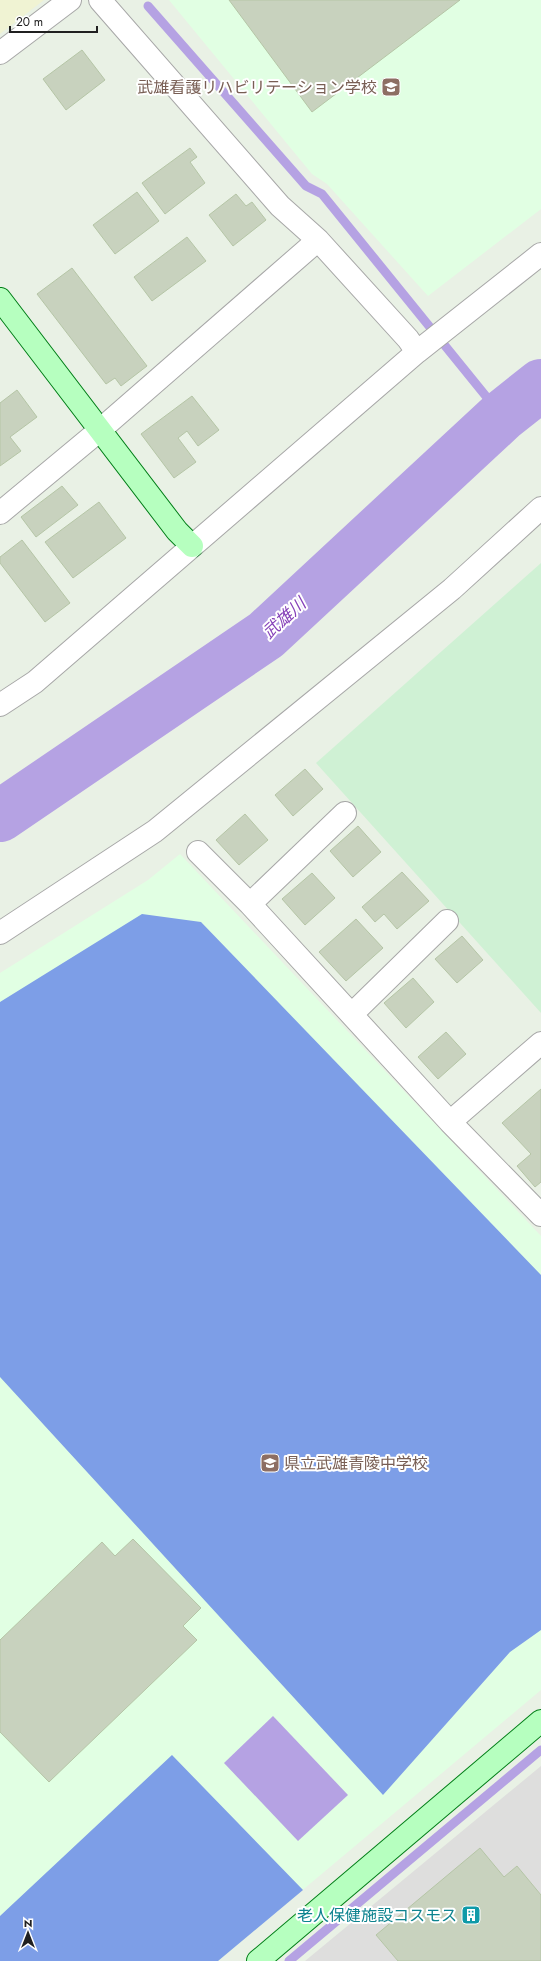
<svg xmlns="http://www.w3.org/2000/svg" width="541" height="1961" font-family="Jost,'Noto Sans JP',sans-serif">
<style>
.residential{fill:#dededd}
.commercial{fill:#f0f3d3}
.education{fill:#e1ffe3}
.farmland{fill:#cff1d4}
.pitch{fill:#7d9ee7}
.water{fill:#b5a2e3}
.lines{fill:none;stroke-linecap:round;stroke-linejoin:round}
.stream{stroke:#b5a2e3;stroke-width:9}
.river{stroke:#b5a2e3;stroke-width:52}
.building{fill:#c8d2be;stroke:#b5c5a6}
.street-casing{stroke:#a7a7a7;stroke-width:24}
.secondary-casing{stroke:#007e17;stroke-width:24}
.street{stroke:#fff;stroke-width:22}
.secondary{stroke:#b6ffbf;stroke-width:22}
.labels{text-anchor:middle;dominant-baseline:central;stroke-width:4;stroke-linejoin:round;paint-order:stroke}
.education-label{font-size:16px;fill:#785e54;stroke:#fff;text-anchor:end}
.culture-label{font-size:16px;fill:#0d838f;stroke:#fff;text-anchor:end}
.water-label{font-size:17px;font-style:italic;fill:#8642b9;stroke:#fff}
</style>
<rect width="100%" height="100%" fill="#e9f1e5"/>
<!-- residential -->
<path class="residential" d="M 541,1766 L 541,1961 L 305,1961 Z"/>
<!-- commercial -->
<path class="commercial" d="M 0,0 L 44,0 L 0,34 Z"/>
<!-- education -->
<path class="education" d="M 169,0 L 541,0 L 541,209 L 428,296 L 327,184 L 312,174 Z
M 180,854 L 541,1236 L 541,1690 L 218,1961 L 0,1961 L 0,973 L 148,880 Z"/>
<!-- farmland -->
<path class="farmland" d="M 541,563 L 541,1013 L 316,763 Z"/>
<!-- pitch -->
<path class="pitch" d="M 142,914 L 201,922 L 541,1275 L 541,1630 L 510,1652 L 383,1795 L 0,1377 L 0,1002 Z
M 172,1755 L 303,1890 L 218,1961 L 0,1961 L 0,1916 Z"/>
<!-- water -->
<path class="water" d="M 273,1716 L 348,1795 L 298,1841 L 224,1763 Z"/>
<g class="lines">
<!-- stream -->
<path class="stream" d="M 148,6 L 306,186 L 322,194 L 502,416
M 289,1961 L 541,1750"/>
<!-- river -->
<path class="river" d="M 0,816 L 266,635 L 502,416 L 541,385"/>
</g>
<!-- building -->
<path class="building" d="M 229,0 L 460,0 L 312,112 Z
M 82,50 L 105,80 L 66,110 L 43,79 Z
M 190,148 L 197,157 L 190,162 L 205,183 L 165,214 L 142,183 Z
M 137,192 L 159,221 L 115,254 L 93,225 Z
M 236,194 L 246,206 L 252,202 L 266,220 L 233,246 L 209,215 Z
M 187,237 L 206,261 L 152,301 L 134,277 Z
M 72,268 L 147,366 L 121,386 L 115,378 L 106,384 L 37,294 Z
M 17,390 L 37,417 L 10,437 L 21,451 L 0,466 L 0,403 Z
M 192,396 L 219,430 L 198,446 L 187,431 L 178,438 L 196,462 L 174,478 L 141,434 Z
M 62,486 L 78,505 L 36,537 L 21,517 Z
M 99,502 L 126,538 L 73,578 L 45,542 Z
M 22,540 L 70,603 L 45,622 L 0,563 L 0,557 Z
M 305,769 L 323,789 L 293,816 L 275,795 Z
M 245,814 L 268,840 L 239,865 L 216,840 Z
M 358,826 L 381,852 L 353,877 L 330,851 Z
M 402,872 L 429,901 L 397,929 L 384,914 L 375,922 L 362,907 Z
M 312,873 L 335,898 L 305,925 L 282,899 Z
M 356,919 L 383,948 L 346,981 L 319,952 Z
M 462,936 L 483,960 L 457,983 L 435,959 Z
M 413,978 L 434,1002 L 406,1028 L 384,1003 Z
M 446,1032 L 466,1054 L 438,1079 L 418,1057 Z
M 541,1089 L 541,1182 L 535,1187 L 517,1166 L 531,1154 L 502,1123 Z
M 133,1539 L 201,1608 L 183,1626 L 197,1640 L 49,1782 L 0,1732 L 0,1640 L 102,1542 L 115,1556 Z
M 480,1848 L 504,1877 L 517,1866 L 541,1895 L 541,1961 L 398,1961 L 376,1935 Z"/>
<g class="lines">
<!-- street casing -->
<g class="street-casing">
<path id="street" d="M 0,53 L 70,0
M 318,240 L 408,339 L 417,352
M 0,513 L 100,430 L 318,240 L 280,206 L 100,0
M 0,705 L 35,682 L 417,352 L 541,254
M 198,852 L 250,904 L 450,1122
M 250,904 L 345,813
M 0,933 L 155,831 L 452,589 L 541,508
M 352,1014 L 447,921
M 541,1043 L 450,1122 L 541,1215"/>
</g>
<!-- secondary casing -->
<g class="secondary-casing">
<path id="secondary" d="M 0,299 L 177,531 L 192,546
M 258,1961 L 541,1721"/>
</g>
<!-- street -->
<use href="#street" class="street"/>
<!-- secondary -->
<use href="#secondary" class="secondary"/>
</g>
<!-- icons -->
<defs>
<g id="university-square" transform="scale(1)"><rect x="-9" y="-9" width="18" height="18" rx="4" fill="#8d6e63" stroke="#fff"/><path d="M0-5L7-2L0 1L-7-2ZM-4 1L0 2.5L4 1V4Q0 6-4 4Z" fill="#fff"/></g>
<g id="school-square" transform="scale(1)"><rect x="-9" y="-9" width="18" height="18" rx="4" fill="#8d6e63" stroke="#fff"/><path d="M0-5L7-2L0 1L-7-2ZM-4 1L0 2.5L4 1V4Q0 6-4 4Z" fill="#fff"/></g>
<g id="building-square" transform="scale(1)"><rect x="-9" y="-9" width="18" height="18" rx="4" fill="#0f9aa8" stroke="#fff"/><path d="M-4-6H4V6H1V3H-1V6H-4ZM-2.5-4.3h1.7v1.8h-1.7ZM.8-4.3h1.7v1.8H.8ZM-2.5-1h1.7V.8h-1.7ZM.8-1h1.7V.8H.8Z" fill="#fff"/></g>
</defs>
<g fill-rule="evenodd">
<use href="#university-square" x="391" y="87"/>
<use href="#school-square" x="270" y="1463"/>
<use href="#building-square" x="471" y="1915"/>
</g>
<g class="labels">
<!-- education labels -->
<g class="education-label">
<text x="377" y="87">武雄看護リハビリテーション学校</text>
<text x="284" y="1463" text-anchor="start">県立武雄青陵中学校</text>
</g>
<!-- culture labels -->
<g class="culture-label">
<text x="457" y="1915">老人保健施設コスモス</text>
</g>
<!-- water labels -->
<g class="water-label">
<text transform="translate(284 618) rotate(-42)">武雄川</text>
</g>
</g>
<!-- north arrow -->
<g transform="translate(28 1933)" stroke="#ffffff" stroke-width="3" paint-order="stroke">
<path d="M0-3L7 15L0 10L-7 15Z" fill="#202020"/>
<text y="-6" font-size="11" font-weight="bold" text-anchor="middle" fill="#202020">N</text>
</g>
<!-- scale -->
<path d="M10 26v6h87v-6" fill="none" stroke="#202020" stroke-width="2"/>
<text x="16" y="26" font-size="12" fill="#202020" stroke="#ffffff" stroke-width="3" paint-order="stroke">20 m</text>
</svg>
